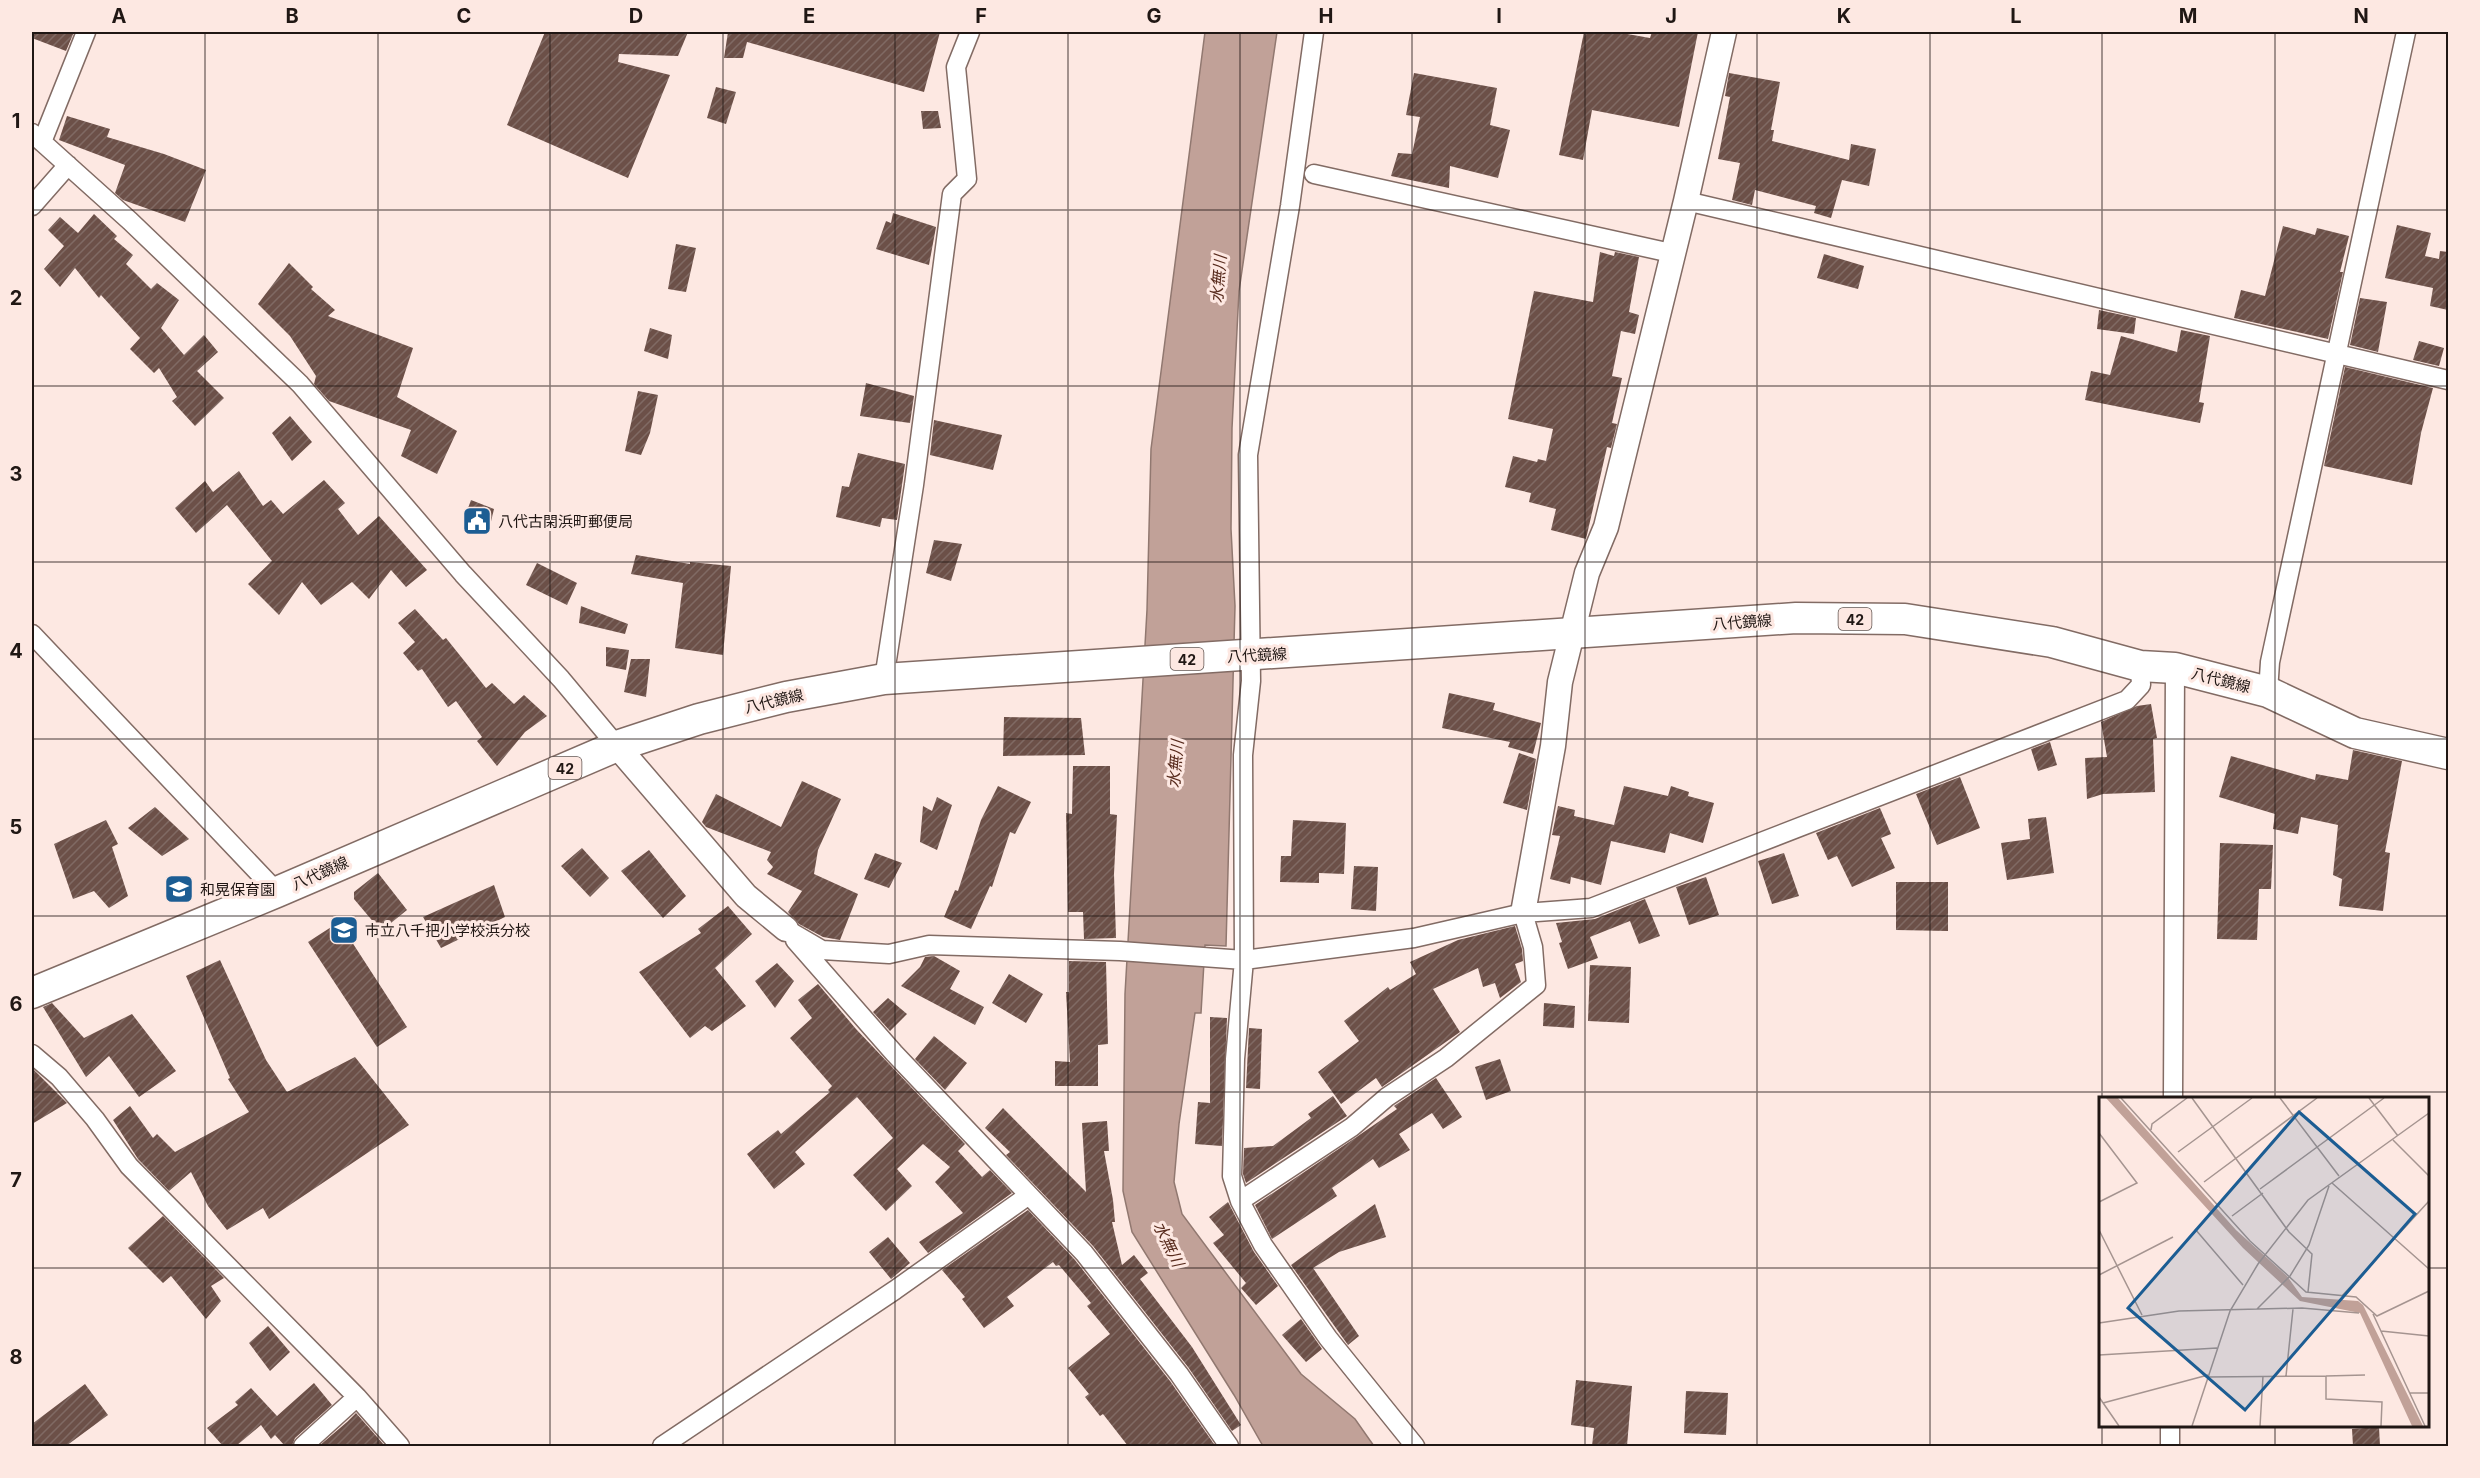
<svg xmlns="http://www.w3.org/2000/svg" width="2480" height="1478" font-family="Inter,'Noto Sans JP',sans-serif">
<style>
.water{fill:#c1a198;stroke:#917870;stroke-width:1.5}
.building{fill:url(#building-hatch)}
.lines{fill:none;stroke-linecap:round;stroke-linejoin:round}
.minor-casing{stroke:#826b64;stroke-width:21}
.tertiary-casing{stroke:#826b64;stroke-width:27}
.primary-casing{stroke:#826b64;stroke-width:33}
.minor{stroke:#fff;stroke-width:18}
.tertiary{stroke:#fff;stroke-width:24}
.primary{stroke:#fff;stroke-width:30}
.grid{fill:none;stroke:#201714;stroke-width:1.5;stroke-opacity:0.55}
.labels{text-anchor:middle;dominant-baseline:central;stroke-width:6;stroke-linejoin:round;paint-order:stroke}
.shield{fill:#fde8e2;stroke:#625652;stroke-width:1.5}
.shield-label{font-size:14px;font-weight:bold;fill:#201714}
.poi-label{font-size:15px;fill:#201714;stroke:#fde8e2;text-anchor:start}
.street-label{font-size:15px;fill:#201714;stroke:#fde8e2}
.water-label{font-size:16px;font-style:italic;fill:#582b1d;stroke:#fde8e2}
.inset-road{fill:none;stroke:#a59490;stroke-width:1.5}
.view{fill:#1c5d93;fill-opacity:0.15;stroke:#1c5d93;stroke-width:3}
.inset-edge{fill:none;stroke:#201714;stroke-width:3}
.neatline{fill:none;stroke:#201714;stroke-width:2}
.grid-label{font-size:20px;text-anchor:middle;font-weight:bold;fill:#201714}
</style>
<defs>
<pattern id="building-hatch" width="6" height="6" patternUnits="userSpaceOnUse" patternTransform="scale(1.5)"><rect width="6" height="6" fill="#6c5048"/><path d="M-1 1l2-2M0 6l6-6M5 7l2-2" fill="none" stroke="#806a64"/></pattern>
</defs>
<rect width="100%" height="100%" fill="#fde8e2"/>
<!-- water -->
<path class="water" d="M 1205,32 L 1277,32 L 1239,291 L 1232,428 L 1231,529 L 1235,606 L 1226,946 L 1205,945 L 1201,1013 L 1195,1013 L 1179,1124 L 1174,1182 L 1182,1214 L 1301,1374 L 1355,1419 L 1374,1446 L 1263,1446 L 1234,1395 L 1132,1232 L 1123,1191 L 1125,994 L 1147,610 L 1151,449 Z"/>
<!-- building -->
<path class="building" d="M 32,32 L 74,32 L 66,51 L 32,38 Z
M 545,32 L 688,32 L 678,56 L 619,54 L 618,62 L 670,75 L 628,178 L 507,125 Z
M 728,32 L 940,32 L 924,92 L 747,42 L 743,58 L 724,58 Z
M 1584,32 L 1616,32 L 1650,38 L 1652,32 L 1698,32 L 1679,127 L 1592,110 L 1583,160 L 1559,155 Z
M 1414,73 L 1497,88 L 1490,125 L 1510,130 L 1498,178 L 1450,166 L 1449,188 L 1391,176 L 1398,153 L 1412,154 L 1420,117 L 1406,115 Z
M 1729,73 L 1780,82 L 1771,130 L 1774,130 L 1772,141 L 1849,160 L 1851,144 L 1876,149 L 1869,186 L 1842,180 L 1831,218 L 1814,213 L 1816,206 L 1755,190 L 1752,205 L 1732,200 L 1740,163 L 1718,159 L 1730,97 L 1725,96 Z
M 716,87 L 736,92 L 726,124 L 707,118 Z
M 921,111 L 938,111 L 941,128 L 923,129 Z
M 67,116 L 110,129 L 107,137 L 164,154 L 206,170 L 185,222 L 123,200 L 115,193 L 125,165 L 59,140 Z
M 893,213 L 936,227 L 929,265 L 876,249 L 886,221 L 891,223 Z
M 94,214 L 117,236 L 114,239 L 133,255 L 126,264 L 151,289 L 157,283 L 179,300 L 161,328 L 184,355 L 204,335 L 218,352 L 197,371 L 224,398 L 195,426 L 172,401 L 177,397 L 159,368 L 154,373 L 130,349 L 140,338 L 101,295 L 99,298 L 75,268 L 60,287 L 44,269 L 64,246 L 48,230 L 60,217 L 78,233 Z
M 2397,225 L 2431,233 L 2425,256 L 2439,259 L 2440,251 L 2448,252 L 2448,310 L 2430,306 L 2433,288 L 2385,278 Z
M 2283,226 L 2315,235 L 2317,228 L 2349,236 L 2340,272 L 2343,272 L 2328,339 L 2234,318 L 2241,290 L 2265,296 Z
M 676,244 L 696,248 L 686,292 L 668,289 Z
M 1600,252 L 1614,256 L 1615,252 L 1639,257 L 1629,312 L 1639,315 L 1635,334 L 1621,331 L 1612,376 L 1622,378 L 1612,423 L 1617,424 L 1611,448 L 1607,447 L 1586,539 L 1551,530 L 1556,509 L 1529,502 L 1531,493 L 1505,487 L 1513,456 L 1537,462 L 1538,459 L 1546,461 L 1553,429 L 1508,419 L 1534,291 L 1593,302 Z
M 1824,254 L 1864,266 L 1858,289 L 1817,278 Z
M 289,263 L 313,287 L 311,289 L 335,310 L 328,316 L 413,348 L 397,397 L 457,431 L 437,474 L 401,456 L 411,430 L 329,401 L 314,384 L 316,376 L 290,336 L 258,304 Z
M 2360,298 L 2387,302 L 2378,352 L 2350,345 Z
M 2099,310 L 2136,318 L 2134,334 L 2097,329 Z
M 650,328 L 672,335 L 668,359 L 644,351 Z
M 2181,330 L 2210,336 L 2199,402 L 2204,403 L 2200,423 L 2085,400 L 2091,371 L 2110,375 L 2121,336 L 2177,352 Z
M 2419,341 L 2444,348 L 2439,366 L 2413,360 Z
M 2345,367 L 2433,388 L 2421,433 L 2412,485 L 2324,466 Z
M 866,383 L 914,396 L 910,423 L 860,416 Z
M 638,391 L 658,395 L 650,433 L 641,455 L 625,451 Z
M 290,416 L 312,442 L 292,461 L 272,433 Z
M 934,420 L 1002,435 L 993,470 L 930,455 Z
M 858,453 L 905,464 L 897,520 L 882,518 L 880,527 L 836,517 L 842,486 L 849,487 Z
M 239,471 L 263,506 L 271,500 L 283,514 L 324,480 L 345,503 L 338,509 L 358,535 L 379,516 L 427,570 L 406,587 L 391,570 L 369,599 L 352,582 L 321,605 L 302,582 L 279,615 L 248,584 L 272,561 L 227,505 L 196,533 L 175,508 L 205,481 L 213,492 Z
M 471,500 L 494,509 L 489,530 L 464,519 Z
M 934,540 L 962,544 L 951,581 L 926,573 Z
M 636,555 L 690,564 L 690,562 L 731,566 L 723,655 L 675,648 L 683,583 L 631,574 Z
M 537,563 L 577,583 L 567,605 L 526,585 Z
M 581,606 L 628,624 L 625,634 L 579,623 Z
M 415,609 L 443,640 L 446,638 L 486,688 L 492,683 L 514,704 L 524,695 L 547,716 L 525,732 L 497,766 L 477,741 L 482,737 L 456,701 L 448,707 L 422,669 L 418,671 L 403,653 L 415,642 L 398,623 Z
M 606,647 L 629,650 L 626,670 L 606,666 Z
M 631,659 L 650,659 L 646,697 L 624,692 Z
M 1449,693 L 1495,703 L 1493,710 L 1541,723 L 1533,754 L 1508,747 L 1510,742 L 1442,728 Z
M 2151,704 L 2157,738 L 2153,739 L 2155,792 L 2103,794 L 2087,799 L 2085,758 L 2107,757 L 2101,722 L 2137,706 Z
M 1004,717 L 1081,718 L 1085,755 L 1003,756 Z
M 2050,742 L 2057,765 L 2038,771 L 2031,749 Z
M 2353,750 L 2402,761 L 2385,852 L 2390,853 L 2383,911 L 2339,906 L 2342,879 L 2333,875 L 2338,825 L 2301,817 L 2298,834 L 2273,829 L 2275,814 L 2219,797 L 2231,756 L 2315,780 L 2316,774 L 2348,780 Z
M 1519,753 L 1536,759 L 1527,810 L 1503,803 Z
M 1073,766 L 1110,766 L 1110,814 L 1117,815 L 1114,874 L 1116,938 L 1084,939 L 1083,912 L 1068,912 L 1066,813 L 1072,814 Z
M 1960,777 L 1980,828 L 1937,845 L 1916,794 Z
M 802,781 L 841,799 L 818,850 L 814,874 L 858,894 L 840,940 L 823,937 L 799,924 L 788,912 L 802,891 L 767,874 L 773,867 L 767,860 L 771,852 L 706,827 L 702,822 L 716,794 L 781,827 Z
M 998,786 L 1031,802 L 1015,834 L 1010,832 L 992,887 L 990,886 L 971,929 L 944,917 L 955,890 L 958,891 L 981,820 Z
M 1624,786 L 1668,796 L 1671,786 L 1689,792 L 1688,796 L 1714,803 L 1703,843 L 1670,833 L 1665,853 L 1611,841 L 1601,885 L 1571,877 L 1570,884 L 1550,879 L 1560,836 L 1552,835 L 1558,806 L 1575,810 L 1574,816 L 1614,825 Z
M 937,797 L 952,805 L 937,850 L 920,842 L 923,806 L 932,811 Z
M 155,807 L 189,839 L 162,856 L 128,828 Z
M 1880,808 L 1891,834 L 1881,838 L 1895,868 L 1852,887 L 1837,856 L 1828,860 L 1816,833 Z
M 2046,817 L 2054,873 L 2007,880 L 2001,843 L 2030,839 L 2028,819 Z
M 106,820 L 118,844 L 112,847 L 128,896 L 109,908 L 94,891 L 73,899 L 54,844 Z
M 1293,820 L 1346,823 L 1344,874 L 1319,873 L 1319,883 L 1280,882 L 1281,856 L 1291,856 Z
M 2220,843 L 2273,845 L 2271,889 L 2259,889 L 2257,940 L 2217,939 Z
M 582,848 L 609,878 L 590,897 L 561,866 Z
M 649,850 L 686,896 L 663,918 L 621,871 Z
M 875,853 L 902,863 L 889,888 L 864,879 Z
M 1784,853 L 1799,896 L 1772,904 L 1758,861 Z
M 1354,866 L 1378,867 L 1376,911 L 1351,909 Z
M 378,873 L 407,910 L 381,931 L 354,899 L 354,892 Z
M 1706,877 L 1719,915 L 1689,925 L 1676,887 Z
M 1896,882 L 1948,882 L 1948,931 L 1896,930 Z
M 494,885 L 505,917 L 441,948 L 423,917 Z
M 1645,899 L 1660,936 L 1639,944 L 1630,921 L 1590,937 L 1598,958 L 1568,969 L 1559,943 L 1562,942 L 1556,923 L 1595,919 Z
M 728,906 L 752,934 L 715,968 L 746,1006 L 712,1031 L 705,1026 L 690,1038 L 639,972 L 701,933 L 698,929 Z
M 339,922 L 407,1027 L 377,1047 L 308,942 Z
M 1515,926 L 1522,949 L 1523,961 L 1515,964 L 1521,982 L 1500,998 L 1495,983 L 1483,987 L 1478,968 L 1433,989 L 1460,1032 L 1382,1087 L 1376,1078 L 1341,1104 L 1318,1072 L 1359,1041 L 1344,1021 L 1388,987 L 1390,990 L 1416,974 L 1410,962 L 1458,940 Z
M 934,956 L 960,971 L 950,989 L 984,1007 L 975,1025 L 901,986 L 920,967 L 925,957 Z
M 220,960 L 266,1060 L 287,1092 L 355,1057 L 409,1125 L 269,1219 L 263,1208 L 227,1230 L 208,1206 L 191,1172 L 169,1191 L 138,1159 L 113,1120 L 130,1106 L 153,1138 L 157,1134 L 175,1152 L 249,1112 L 228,1079 L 230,1078 L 186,976 Z
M 1069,961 L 1106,962 L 1108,1044 L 1098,1045 L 1098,1086 L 1055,1086 L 1055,1061 L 1070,1062 L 1066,992 L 1069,992 Z
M 777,963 L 794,981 L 775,1008 L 755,981 Z
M 1590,965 L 1631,967 L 1629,1023 L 1588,1021 Z
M 1009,974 L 1043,994 L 1026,1023 L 992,1003 Z
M 818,984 L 856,1029 L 965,1144 L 958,1151 L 982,1177 L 990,1170 L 1012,1193 L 928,1253 L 919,1242 L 963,1213 L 935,1182 L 950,1167 L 923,1144 L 897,1169 L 912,1186 L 886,1211 L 853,1175 L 893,1138 L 857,1097 L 795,1152 L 805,1164 L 774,1189 L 747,1154 L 778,1130 L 781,1134 L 830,1092 L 828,1090 L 832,1086 L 790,1038 L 812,1018 L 798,1000 Z
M 888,998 L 907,1014 L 890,1031 L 873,1012 Z
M 52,1003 L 84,1038 L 132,1014 L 176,1071 L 139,1097 L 109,1056 L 86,1077 L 43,1007 Z
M 1544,1003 L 1575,1006 L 1574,1028 L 1543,1026 Z
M 1210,1017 L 1227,1018 L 1222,1146 L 1195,1144 L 1198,1102 L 1210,1103 Z
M 1249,1028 L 1262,1029 L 1260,1089 L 1246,1088 Z
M 934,1036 L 967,1063 L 945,1090 L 915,1059 Z
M 1500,1059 L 1511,1091 L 1486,1100 L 1475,1067 Z
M 32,1068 L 67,1103 L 32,1124 Z
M 1436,1078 L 1462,1117 L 1443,1129 L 1432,1113 L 1399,1134 L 1410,1150 L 1379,1168 L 1373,1159 L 1332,1188 L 1337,1196 L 1272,1239 L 1255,1205 L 1358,1136 L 1397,1109 L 1394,1106 Z
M 1333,1096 L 1347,1116 L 1246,1183 L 1243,1174 L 1244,1148 L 1273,1146 L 1311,1118 L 1308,1114 Z
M 1003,1108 L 1086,1192 L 1082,1123 L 1107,1121 L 1109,1151 L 1104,1151 L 1113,1200 L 1115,1222 L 1112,1222 L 1122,1265 L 1134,1255 L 1148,1273 L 1140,1279 L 1192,1347 L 1241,1425 L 1232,1431 L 1188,1367 L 1093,1246 L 1006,1155 L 1010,1152 L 985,1128 Z
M 1228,1202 L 1254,1252 L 1278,1286 L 1256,1305 L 1241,1288 L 1246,1283 L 1213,1243 L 1224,1235 L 1209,1217 Z
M 1375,1204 L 1386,1237 L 1339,1252 L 1313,1268 L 1359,1336 L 1348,1345 L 1291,1265 Z
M 1028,1210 L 1075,1260 L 1170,1381 L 1214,1444 L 1211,1446 L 1128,1446 L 1103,1414 L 1100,1416 L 1085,1397 L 1089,1394 L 1068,1368 L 1110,1334 L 1087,1306 L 1091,1303 L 1059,1265 L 1056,1266 L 1053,1262 L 1007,1297 L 1014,1306 L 984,1328 L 962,1299 L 965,1297 L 942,1270 Z
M 163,1216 L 224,1278 L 211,1286 L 221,1301 L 206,1319 L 171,1276 L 163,1283 L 128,1248 Z
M 888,1237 L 910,1263 L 891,1279 L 869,1252 Z
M 1301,1319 L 1322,1349 L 1306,1362 L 1282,1335 Z
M 268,1326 L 290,1352 L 270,1371 L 249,1343 Z
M 1576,1380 L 1632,1386 L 1627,1446 L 1592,1446 L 1594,1428 L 1571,1425 Z
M 314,1383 L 332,1405 L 295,1438 L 292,1446 L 285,1446 L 275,1435 L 271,1439 L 261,1425 L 236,1446 L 223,1446 L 207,1428 L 238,1405 L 235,1402 L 251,1388 L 277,1416 Z
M 85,1384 L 108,1415 L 66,1446 L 32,1446 L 32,1424 Z
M 1686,1391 L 1728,1393 L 1726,1435 L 1684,1433 Z
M 356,1413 L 385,1446 L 319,1446 L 347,1422 Z
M 2379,1427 L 2380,1446 L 2353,1446 L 2352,1429 Z"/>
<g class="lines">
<!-- minor casing -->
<g class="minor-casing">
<path id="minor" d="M 1314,32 L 1290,206 L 1248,455 L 1251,681 L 1243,755 L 1244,960 L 1235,1059 L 1232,1176 L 1240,1201 L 1263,1245 L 1328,1338 L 1415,1446
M 32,133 L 130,221 L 300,384 L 463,574 L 561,679 L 617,746
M 42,142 L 86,32
M 1314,174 L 1671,253
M 1686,201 L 2448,380
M 32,206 L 68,165
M 32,634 L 277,892
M 884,679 L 914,485 L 952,194 L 967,179 L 956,67 L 970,32
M 2268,692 L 2270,662 L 2406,32
M 786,929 L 822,950 L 889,954 L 929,945 L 1120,951 L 1244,960 L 1414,938 L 1523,913 L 1591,908 L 2127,700 L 2141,685 L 2140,666
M 795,940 L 894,1053 L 1084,1253 L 1179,1374 L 1229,1446
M 32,1054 L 59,1077 L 95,1119 L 129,1166 L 357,1397 L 400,1446
M 2173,1098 L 2175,668
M 1240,1201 L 1352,1127 L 1387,1097 L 1446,1058 L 1536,985 L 1533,947 L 1523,913
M 303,1446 L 357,1397
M 662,1446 L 895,1290 L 1029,1195
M 2170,1446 L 2170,1426"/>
</g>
<!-- tertiary casing -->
<g class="tertiary-casing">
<path id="tertiary" d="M 617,746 L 746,896 L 786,929
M 1523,913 L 1553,746 L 1560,682 L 1587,573 L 1606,527 L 1686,201 L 1724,32"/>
</g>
<!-- primary casing -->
<g class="primary-casing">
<path id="primary" d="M 32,993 L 277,892 L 617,746 L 699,719 L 786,697 L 884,679 L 1796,618 L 1905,619 L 2052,642 L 2140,666 L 2175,668 L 2268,692 L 2355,733 L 2448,754"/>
</g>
<!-- minor -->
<use href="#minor" class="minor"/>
<!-- tertiary -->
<use href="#tertiary" class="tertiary"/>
<!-- primary -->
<use href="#primary" class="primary"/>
</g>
<!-- grid -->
<path class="grid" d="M 205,32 L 205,1446M 378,32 L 378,1446M 550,32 L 550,1446M 723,32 L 723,1446M 895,32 L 895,1446M 1068,32 L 1068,1446M 1240,32 L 1240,1446M 1412,32 L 1412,1446M 1585,32 L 1585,1446M 1757,32 L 1757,1446M 1930,32 L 1930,1446M 2102,32 L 2102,1098M 2275,32 L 2275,1098M 32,210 L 2448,210M 32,386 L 2448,386M 32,562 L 2448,562M 32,739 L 2448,739M 32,916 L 2448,916M 32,1092 L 2448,1092M 32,1268 L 2100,1268M 2428,1268 L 2448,1268M 2102,1426 L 2102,1446M 2275,1426 L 2275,1446"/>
<!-- icons -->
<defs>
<g id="civic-square" transform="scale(1.5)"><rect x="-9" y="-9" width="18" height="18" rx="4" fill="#1c5d93" stroke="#fde8e2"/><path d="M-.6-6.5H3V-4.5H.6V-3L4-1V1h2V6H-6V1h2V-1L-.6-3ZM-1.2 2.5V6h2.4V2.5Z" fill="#fff"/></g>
<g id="school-square" transform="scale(1.5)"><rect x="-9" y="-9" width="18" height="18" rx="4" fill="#1c5d93" stroke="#fde8e2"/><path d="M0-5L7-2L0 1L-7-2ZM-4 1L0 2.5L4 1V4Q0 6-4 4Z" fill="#fff"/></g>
</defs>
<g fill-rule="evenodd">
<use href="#civic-square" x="477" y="521"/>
<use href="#school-square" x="179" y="889"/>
<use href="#school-square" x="344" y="930"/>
</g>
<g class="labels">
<!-- shield labels -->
<g class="shield">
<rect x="1838.5" y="608" width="33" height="22" rx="4.5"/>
<rect x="1170.5" y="648" width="33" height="22" rx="4.5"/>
<rect x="548.5" y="757" width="33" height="22" rx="4.5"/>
</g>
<g class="shield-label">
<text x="1855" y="619">42</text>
<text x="1187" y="659">42</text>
<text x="565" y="768">42</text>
</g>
<!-- poi labels -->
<g class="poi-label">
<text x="498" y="521">八代古閑浜町郵便局</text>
<text x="200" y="889">和晃保育園</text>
<text x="365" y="930">市立八千把小学校浜分校</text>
</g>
<!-- street labels -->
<g class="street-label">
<text transform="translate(1742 622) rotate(-4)">八代鏡線</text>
<text transform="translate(1257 655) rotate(-3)">八代鏡線</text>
<text transform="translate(2221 680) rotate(14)">八代鏡線</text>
<text transform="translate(774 701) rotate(-13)">八代鏡線</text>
<text transform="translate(320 873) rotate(-24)">八代鏡線</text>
</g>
<!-- water labels -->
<g class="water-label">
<text transform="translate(1218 279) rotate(-85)">水無川</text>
<text transform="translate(1175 764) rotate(-85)">水無川</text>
<text transform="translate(1169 1244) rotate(64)">水無川</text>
</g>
</g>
<!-- overview -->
<g transform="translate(2099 1097)">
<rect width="330" height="330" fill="#fde8e2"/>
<path d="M 7,1 L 19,1 L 137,133 L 188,179 L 203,200 L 259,204 L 264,208 L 324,329 L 313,329 L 261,216 L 201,204 L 144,151 Z" fill="#c1a198"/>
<path class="inset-road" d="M 22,1 L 151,144 L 207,195 L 257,200 L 278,219 L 330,194M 93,1 L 190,135 L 213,157 L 209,195M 181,1 L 240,79M 270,1 L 299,39M 52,33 L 53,27 L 88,1M 0,36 L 38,86 L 0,105M 294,43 L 330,79M 79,55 L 153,1M 105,85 L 218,1M 233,86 L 330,172M 161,92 L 285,1M 133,119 L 164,96M 96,132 L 144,188M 0,133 L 43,218M 0,178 L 74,140M 243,199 L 330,104M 158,212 L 191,179 L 210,148 L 230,89M 274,217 L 326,329M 0,226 L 80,214 L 203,211 L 260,216M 282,234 L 330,239M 0,258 L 118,251M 187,279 L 194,212M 227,279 L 266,278M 109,280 L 227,279 L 227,302 L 283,305 L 282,329M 311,296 L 330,296M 0,300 L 20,329M 4,306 L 109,278M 93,329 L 131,214 L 159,167 L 209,103 L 330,16M 161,329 L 164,279"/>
<path class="view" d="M 200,15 L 316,117 L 146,313 L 29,211 Z"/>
<rect width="330" height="330" class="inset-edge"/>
</g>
<!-- border -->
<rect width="2480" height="1478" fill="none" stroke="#fde8e2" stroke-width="66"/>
<rect x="33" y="33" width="2414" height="1412" class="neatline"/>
<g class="grid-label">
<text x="119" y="23">A</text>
<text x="292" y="23">B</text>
<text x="464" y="23">C</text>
<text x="636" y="23">D</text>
<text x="809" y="23">E</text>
<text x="981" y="23">F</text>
<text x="1154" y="23">G</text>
<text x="1326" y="23">H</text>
<text x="1499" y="23">I</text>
<text x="1671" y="23">J</text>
<text x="1844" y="23">K</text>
<text x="2016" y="23">L</text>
<text x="2188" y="23">M</text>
<text x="2361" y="23">N</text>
<text x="16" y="128">1</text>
<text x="16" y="305">2</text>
<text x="16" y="481">3</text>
<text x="16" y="658">4</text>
<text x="16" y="834">5</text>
<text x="16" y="1011">6</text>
<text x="16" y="1187">7</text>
<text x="16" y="1364">8</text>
</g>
</svg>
